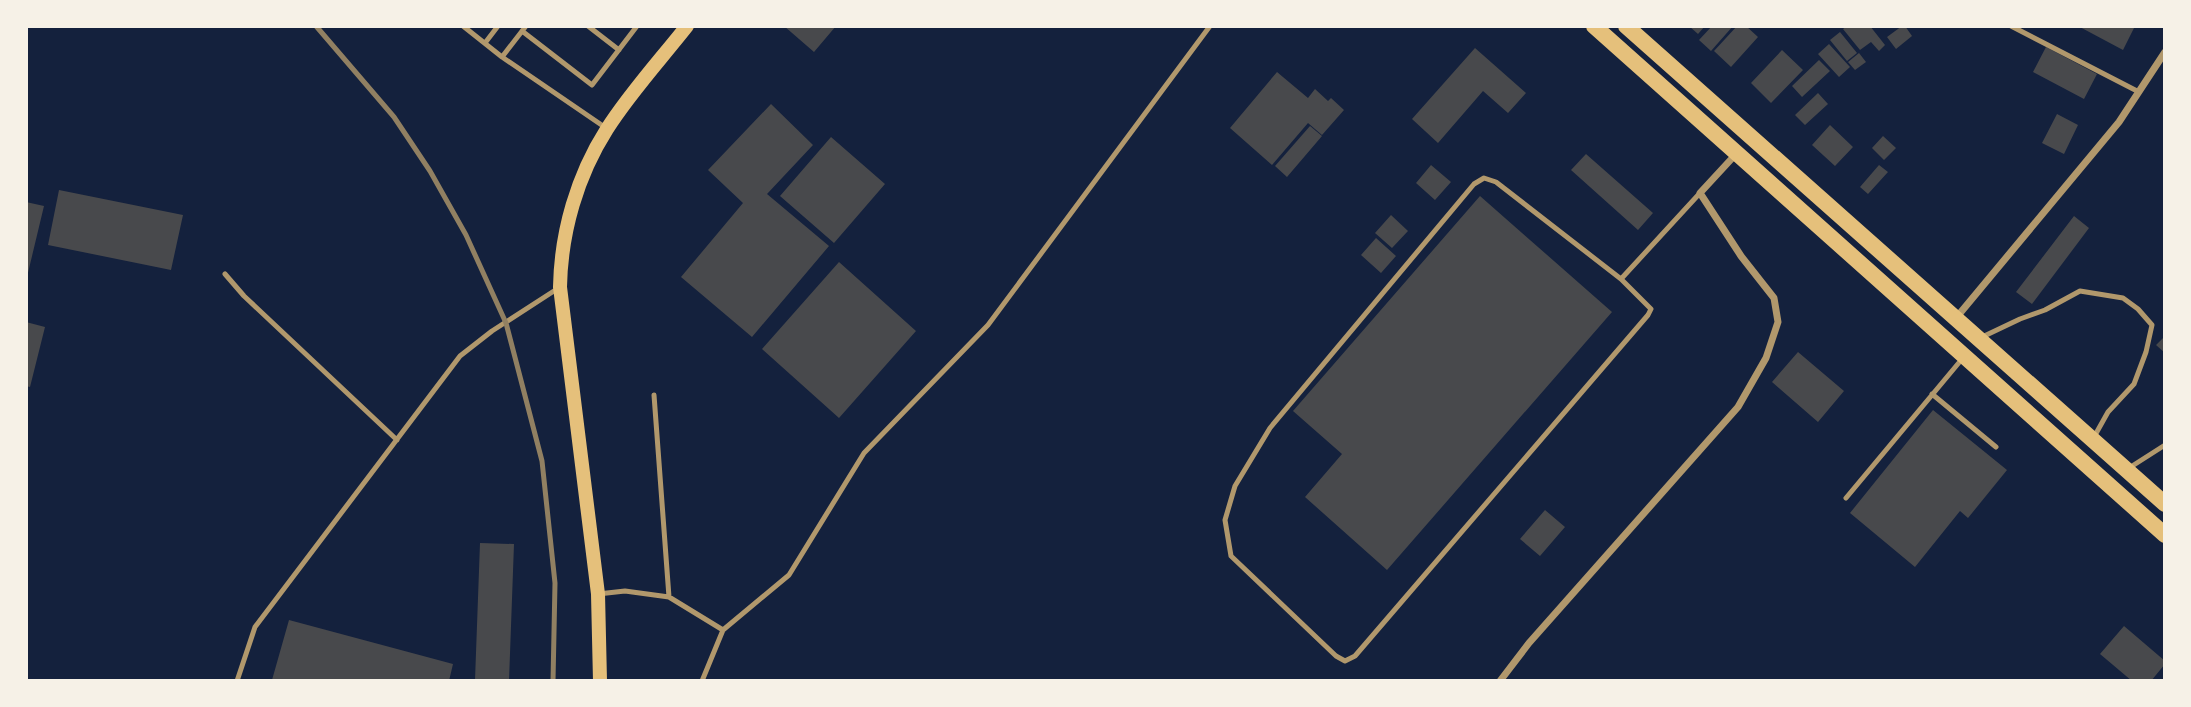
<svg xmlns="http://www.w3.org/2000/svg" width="2191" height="707" font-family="'Public Sans',sans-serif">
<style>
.building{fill:#48494c}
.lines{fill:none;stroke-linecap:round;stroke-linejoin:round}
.service{stroke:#b1986c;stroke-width:5}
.minor{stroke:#b1986c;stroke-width:7}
.secondary{stroke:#e5c07b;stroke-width:14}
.trunk{stroke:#e5c07b;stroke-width:16}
.rail{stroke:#918062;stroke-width:5}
</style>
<rect width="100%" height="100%" fill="#14213d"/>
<!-- building -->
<path class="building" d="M 784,26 L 836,26 L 814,52 Z
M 1689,26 L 1705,26 L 1698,34 Z
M 1712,26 L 1733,26 L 1711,51 L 1699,40 Z
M 1737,26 L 1746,26 L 1758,37 L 1731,67 L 1714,51 Z
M 1847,26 L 1870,26 L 1885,45 L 1879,51 L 1871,42 L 1860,50 L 1843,29 Z
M 1902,26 L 1905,26 L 1912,36 L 1896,49 L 1887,37 Z
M 2078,26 L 2135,26 L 2123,50 Z
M 1840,32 L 1857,53 L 1847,61 L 1830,40 Z
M 1829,44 L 1850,67 L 1839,77 L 1818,54 Z
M 2046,47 L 2097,74 L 2084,99 L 2033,72 Z
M 1475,48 L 1526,93 L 1508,113 L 1483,91 L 1438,143 L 1412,119 Z
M 1782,50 L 1803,70 L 1771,103 L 1751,83 Z
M 1859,53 L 1866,62 L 1855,70 L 1848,62 Z
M 1819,60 L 1830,71 L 1802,97 L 1792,86 Z
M 1277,72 L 1308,98 L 1315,89 L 1328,101 L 1331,98 L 1344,110 L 1322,135 L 1308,123 L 1272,165 L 1230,128 Z
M 1818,93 L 1828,104 L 1805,125 L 1795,115 Z
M 771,104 L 813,145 L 767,194 L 829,246 L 752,337 L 681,277 L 743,203 L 708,170 Z
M 2057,114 L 2078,125 L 2064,154 L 2042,143 Z
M 1830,125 L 1853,147 L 1835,166 L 1812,145 Z
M 1310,126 L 1322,136 L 1287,177 L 1275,166 Z
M 1883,136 L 1896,148 L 1884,160 L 1872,148 Z
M 831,137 L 885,184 L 834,243 L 780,196 Z
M 1586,154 L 1653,213 L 1638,230 L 1571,170 Z
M 1431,165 L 1451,182 L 1435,200 L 1416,183 Z
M 1879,165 L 1888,172 L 1868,194 L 1860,187 Z
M 59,190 L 183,215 L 171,270 L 48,245 Z
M 1480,196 L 1612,312 L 1387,570 L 1305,497 L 1342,454 L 1293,411 Z
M 26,202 L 44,206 L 27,277 L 26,277 Z
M 1391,215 L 1408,231 L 1392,248 L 1375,233 Z
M 2074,216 L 2089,228 L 2032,304 L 2016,292 Z
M 1376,238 L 1396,256 L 1381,273 L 1361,255 Z
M 839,262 L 916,331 L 839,418 L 762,349 Z
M 26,322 L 45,327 L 30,387 L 26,386 Z
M 2165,336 L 2165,353 L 2156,345 Z
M 1798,352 L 1844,391 L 1818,422 L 1772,382 Z
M 1933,410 L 2007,470 L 1968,518 L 1960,511 L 1915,567 L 1850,513 Z
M 1545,510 L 1565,527 L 1540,556 L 1520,539 Z
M 480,543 L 514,544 L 509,681 L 475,680 Z
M 289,620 L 453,664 L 449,681 L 272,680 Z
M 2124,626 L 2165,661 L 2165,664 L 2151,681 L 2132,681 L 2100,654 Z"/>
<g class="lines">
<!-- service -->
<path class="service" d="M 463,26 L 502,57 L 606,128
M 588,26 L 619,50
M 2011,26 L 2139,92
M 522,31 L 592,85 L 637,26
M 485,43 L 498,26
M 502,57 L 526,26
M 1484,178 L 1496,182 L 1621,279 L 1651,309 L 1648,315 L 1355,656 L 1345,661 L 1336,656 L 1231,556 L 1225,520 L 1235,486 L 1270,428 L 1474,184 Z
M 225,274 L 244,296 L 397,440
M 1621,279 L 1700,193
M 1980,338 L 2020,319 L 2045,310 L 2080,291 L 2123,298 L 2138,309 L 2152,325 L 2146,352 L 2134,384 L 2108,412 L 2094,437
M 1932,394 L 1996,447
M 654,395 L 669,597
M 2129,468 L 2165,445
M 1846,498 L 1962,359
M 598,594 L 625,591 L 669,597 L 723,630 L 789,575 L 864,453 L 988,325 L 1210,26
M 237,681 L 255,627 L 460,356 L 492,331 L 557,289
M 702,681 L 723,630"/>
<!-- minor -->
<path class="minor" d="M 1956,318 L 2119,122 L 2165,52
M 1500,681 L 1529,643 L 1738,407 L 1766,358 L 1778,322 L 1774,298 L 1741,256 L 1700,193 L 1736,154"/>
<!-- secondary -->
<path class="secondary" d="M 600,681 L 598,594 L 560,287 C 561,232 577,176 607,129 C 629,94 661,59 687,26"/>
<!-- trunk -->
<path class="trunk" d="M 1594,26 L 2165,535
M 1626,26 L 2165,504"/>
<!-- rail -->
<path class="rail" d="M 316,26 L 394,117 L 430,171 L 466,235 L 506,323 L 542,461 L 555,583 L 553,681"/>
</g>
<!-- border -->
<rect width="2191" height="707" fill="none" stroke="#f6f1e7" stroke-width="56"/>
</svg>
